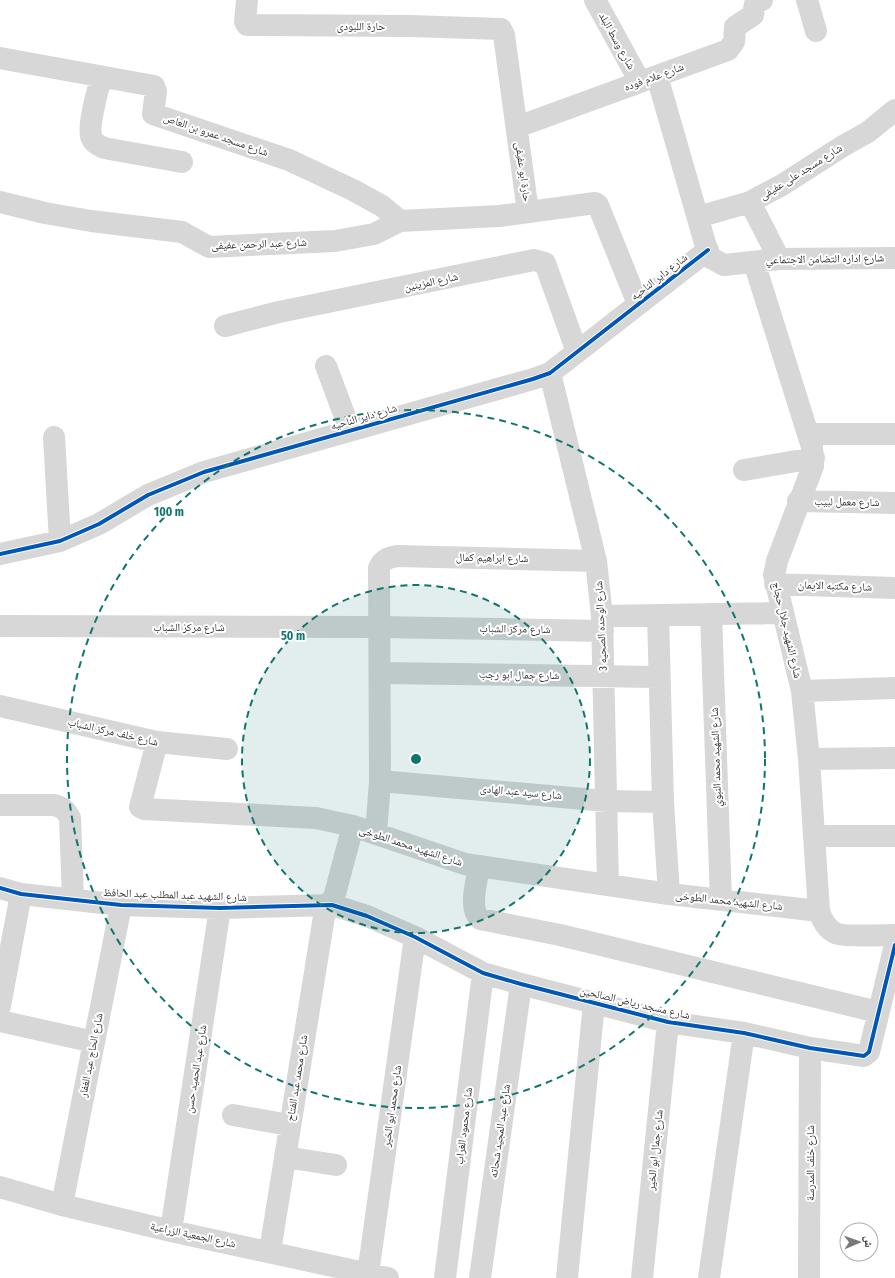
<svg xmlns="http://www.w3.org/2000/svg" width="895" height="1278" font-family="'Fira Sans Condensed','Noto Naskh Arabic',sans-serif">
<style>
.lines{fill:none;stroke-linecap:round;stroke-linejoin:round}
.minor{stroke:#d7d7d7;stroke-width:22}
.cycleway-casing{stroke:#fff;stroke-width:6}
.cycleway{stroke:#0057b8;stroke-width:4}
.ring{fill:none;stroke:#0f766e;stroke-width:2;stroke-dasharray:7 5}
.labels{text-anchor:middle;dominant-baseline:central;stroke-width:4;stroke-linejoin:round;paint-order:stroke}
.street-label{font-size:11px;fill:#333;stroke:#fff}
.centre{fill:#0f766e;stroke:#fff;stroke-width:2}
.ring-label{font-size:12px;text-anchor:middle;font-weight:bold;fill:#0f766e;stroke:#fff;stroke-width:4;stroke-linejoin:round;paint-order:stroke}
</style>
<rect width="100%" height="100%" fill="#fff"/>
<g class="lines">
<!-- minor -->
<path class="minor" d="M 247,0 L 245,22 L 247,25 L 410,26 L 501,29 L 504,35 L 528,212
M 595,0 L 640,82
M 807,0 L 816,31
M 0,58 L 154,86 L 156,91 L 153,114 L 289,160 L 353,190 L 382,206 L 400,221
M 657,76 L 709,257 L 724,265 L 779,259 L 895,258
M 101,77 C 98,90 88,124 91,136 C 93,143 98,145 104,148 L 182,162
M 517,127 L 728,50 L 734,42 L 735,27 L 753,15 L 755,4 L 762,0
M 0,202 L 45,213 L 91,221 L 182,232 L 209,247 L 335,241 L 374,234 L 400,221 L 499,216 L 595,203 L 598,205 L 638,304
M 750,202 L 779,259
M 698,217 L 750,202 L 782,185 L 843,146 L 868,132 L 895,110
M 754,262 L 812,447 L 813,466 L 777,561 L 774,575 L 802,691 L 809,759 L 819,911 C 822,920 828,931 838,934 C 849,937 882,935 895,935
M 225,326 L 279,312 L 534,260 L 545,263 L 577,352
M 326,366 L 350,430
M 550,373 L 596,561 L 602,616 L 608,885
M 808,434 L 895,434
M 54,437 L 60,541
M 744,470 L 814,458
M 798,501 L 895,503
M 0,554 L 60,541 L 99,524 L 148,495 L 204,472 L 533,379 L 550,373 L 708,250
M 775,584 L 895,588
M 711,614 L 721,900
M 658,615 L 663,802 L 669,894
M 602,616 L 782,613
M 0,626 L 379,627 L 603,631
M 380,673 L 658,677
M 802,691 L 895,688
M 0,706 L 157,742 L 227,749
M 157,742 L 140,807 L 144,809 L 316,818 L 353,826 L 465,864 L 669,894 L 819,911
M 809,759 L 895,758
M 380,781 L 606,801 L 663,802
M 0,805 L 54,805 C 62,807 66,810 70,818 L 73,899
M 376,834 L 380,781 L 379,568 C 383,559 388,558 397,556 L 596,561
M 814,836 L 895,836
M 479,867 C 477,881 468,908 480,919 L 560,935 L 878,1012
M 0,888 L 21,894 L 121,905 L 220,908 L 332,905 L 367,916 L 415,937 L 483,973 L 521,984 L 668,1022 L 744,1033 L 810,1048 L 864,1056 L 869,1052 L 895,945
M 332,905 L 353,826
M 0,1006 L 21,894
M 0,1021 L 94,1042
M 233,1115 L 289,1125
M 285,1157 L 336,1165
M 0,1187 L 62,1205 L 171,1231 L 388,1278
M 62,1205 L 121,905
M 171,1231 L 220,908
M 270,1251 L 326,904
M 368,1274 L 415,937
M 445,1278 L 483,973
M 480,1278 L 521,984
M 567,1278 L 594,1003
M 642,1278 L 668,1022
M 709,1278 L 744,1033
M 809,1278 L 810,1048"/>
<!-- cycleway casing -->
<g class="cycleway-casing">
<path id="cycleway" d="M 0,554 L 60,541 L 99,524 L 148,495 L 204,472 L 533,379 L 550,373 L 708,250
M 0,888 L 21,894 L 121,905 L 220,908 L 332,905 L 367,916 L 415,937 L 483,973 L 521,984 L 668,1022 L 744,1033 L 810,1048 L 864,1056 L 869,1052 L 895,945"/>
</g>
<!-- cycleway -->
<use href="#cycleway" class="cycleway"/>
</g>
<!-- distance rings -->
<circle cx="416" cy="759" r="174" fill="#0f766e" fill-opacity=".12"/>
<g class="ring">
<circle cx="416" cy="759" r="174"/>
<circle cx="416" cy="759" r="349"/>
</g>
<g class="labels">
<!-- street labels -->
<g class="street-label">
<text x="361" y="26">حارة اللبودى</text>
<text transform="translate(617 41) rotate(61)">شارع وسط البلد</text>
<text transform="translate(654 77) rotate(-20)">شارع علام فوده</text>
<text transform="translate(216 135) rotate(19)">شارع مسجد عمرو بن العاص</text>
<text transform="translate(523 172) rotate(82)">حارة ابو عفيفى</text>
<text transform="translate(801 172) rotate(-32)">شارع مسجد على عفيفى</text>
<text transform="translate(259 244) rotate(-2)">شارع عبد الرحمن عفيفى</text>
<text transform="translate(825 259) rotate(-1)">شارع اداره التضامن الاجتماعي</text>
<text transform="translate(659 277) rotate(-38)">شارع داير الناحيه</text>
<text transform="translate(431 282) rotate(-12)">شارع المزينين</text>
<text transform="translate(364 417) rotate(-16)">شارع داير الناحيه</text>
<text transform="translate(847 502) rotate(1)">شارع معمل لبيب</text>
<text transform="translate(492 558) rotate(1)">شارع ابراهيم كمال</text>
<text transform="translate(835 586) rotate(2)">شارع مكتبه الايمان</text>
<text transform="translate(601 626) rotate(-93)">شارع الوحده الصحيه 3</text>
<text x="189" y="627">شارع مركز الشباب</text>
<text transform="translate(515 629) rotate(1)">شارع مركز الشباب</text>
<text transform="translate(787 630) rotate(77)">شارع الشهيد جلال حجاج</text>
<text transform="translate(519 675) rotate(1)">شارع جمال ابو رجب</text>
<text transform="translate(113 732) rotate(13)">شارع خلف مركز الشباب</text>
<text transform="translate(716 757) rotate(-92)">شارع الشهيد محمد النبوي</text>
<text transform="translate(521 792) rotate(5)">شارع سيد عبد الهادى</text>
<text transform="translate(411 846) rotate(18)">شارع الشهيد محمد الطوخى</text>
<text transform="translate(175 895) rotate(2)">شارع الشهيد عبد المطلب عبد الحافظ</text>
<text transform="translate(729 901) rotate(6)">شارع الشهيد محمد الطوخى</text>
<text transform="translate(635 1003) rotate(13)">شارع مسجد رياض الصالحين</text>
<text transform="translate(91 1055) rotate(-79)">شارع الحاج عبد الغفار</text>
<text transform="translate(196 1069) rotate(-81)">شارع عبد الحميد حسن</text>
<text transform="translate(297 1078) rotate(-81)">شارع محمد عبد الفتاح</text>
<text transform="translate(392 1106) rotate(-82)">شارع محمد ابو الخير</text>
<text transform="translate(464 1126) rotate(-83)">شارع محمود الغراب</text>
<text transform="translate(500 1131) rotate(-82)">شارع عبد المجيد شحاته</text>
<text transform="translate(655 1150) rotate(-84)">شارع جمال ابو الخير</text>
<text transform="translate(810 1163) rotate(-90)">شارع خلف المدرسة</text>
<text transform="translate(193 1235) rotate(12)">شارع الجمعية الزراعية</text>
</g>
</g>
<circle cx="416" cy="759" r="6" class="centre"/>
<g class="ring-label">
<text x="169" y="516">100 m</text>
<text x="293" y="640">50 m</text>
</g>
<!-- north arrow -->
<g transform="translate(859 1242) rotate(88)"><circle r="19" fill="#ffffff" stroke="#adadad"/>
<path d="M0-3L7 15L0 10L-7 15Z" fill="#7a7a7a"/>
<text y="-6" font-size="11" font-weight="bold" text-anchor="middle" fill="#333333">ش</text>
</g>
</svg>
